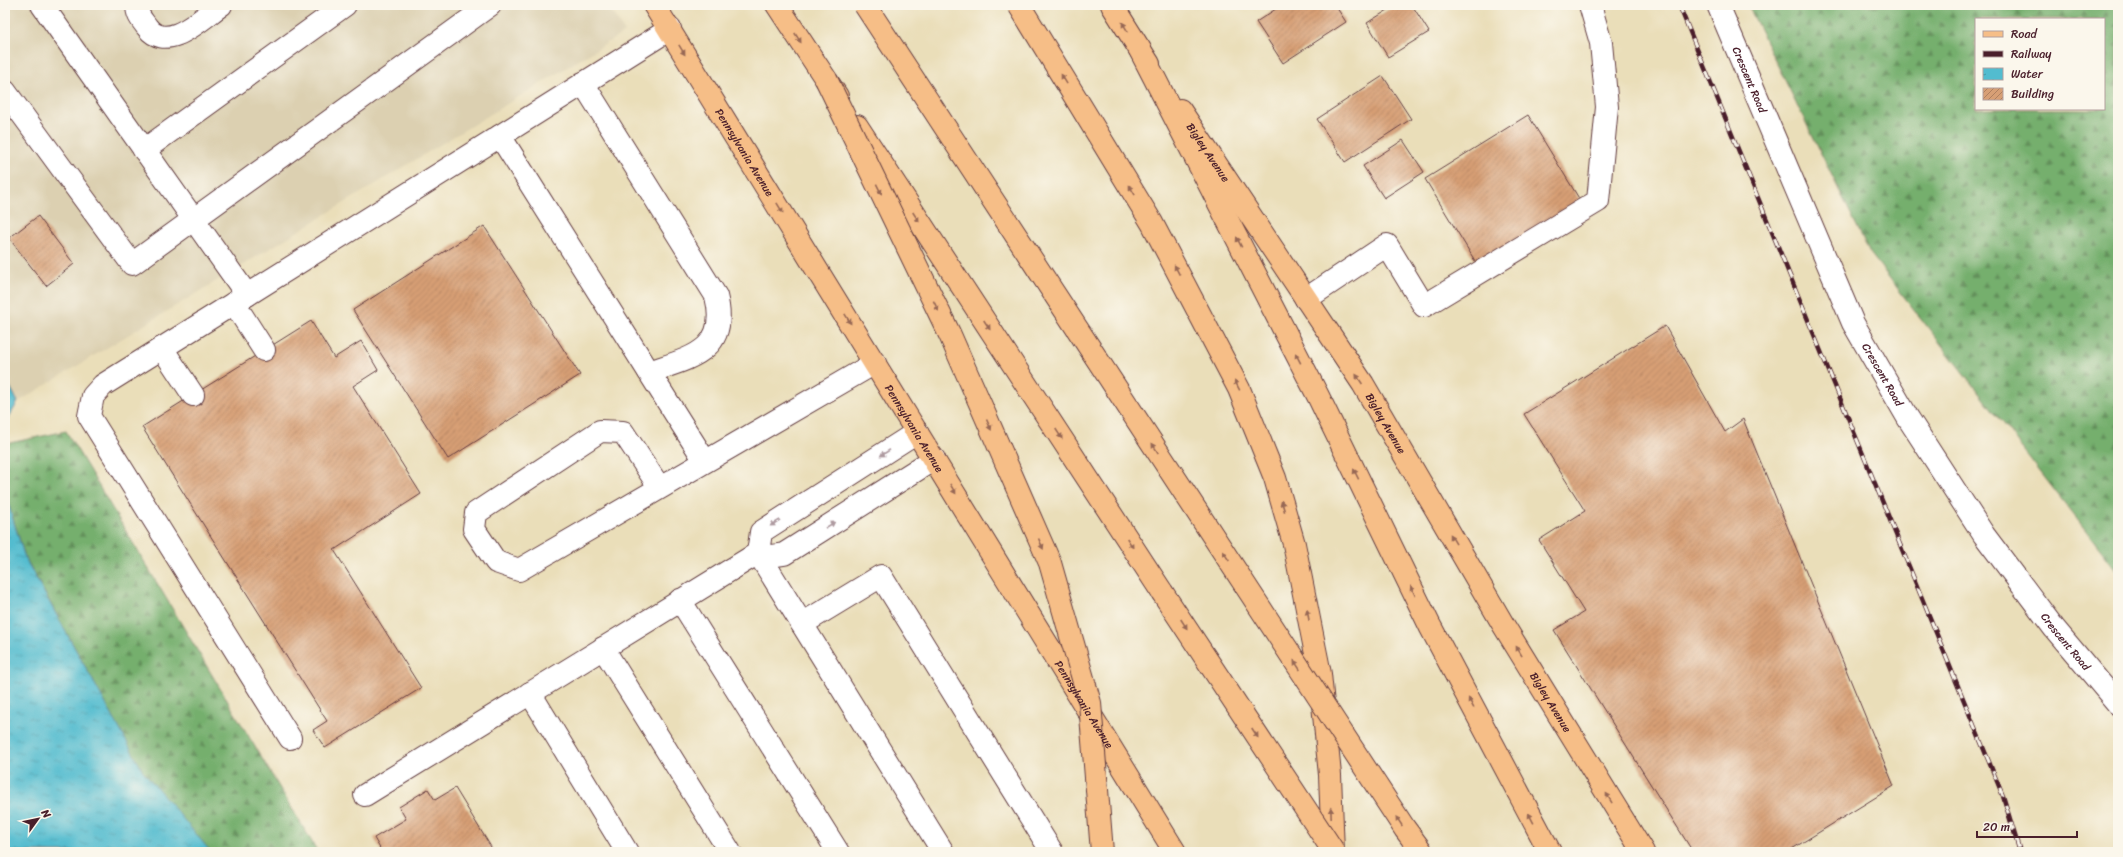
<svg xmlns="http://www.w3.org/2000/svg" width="2123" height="857" font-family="Sriracha,sans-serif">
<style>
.built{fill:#dcd0b1}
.forest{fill:url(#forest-firs);stroke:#60674c;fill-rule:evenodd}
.water{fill:url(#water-ripples);stroke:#4e6e7d}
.building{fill:url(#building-hatch)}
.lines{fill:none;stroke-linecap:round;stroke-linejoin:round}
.minor-casing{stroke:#623c40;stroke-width:24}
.major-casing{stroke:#623c40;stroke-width:24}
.highway-casing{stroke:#623c40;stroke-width:24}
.minor{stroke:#fff;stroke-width:22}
.major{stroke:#f6be87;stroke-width:22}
.highway{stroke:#f6be87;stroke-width:22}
.rail-casing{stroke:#4a1f2b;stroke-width:4.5}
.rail{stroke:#fbf7ec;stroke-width:3;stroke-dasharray:9;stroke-linecap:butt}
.highway-bridge-casing{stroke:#623c40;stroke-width:24;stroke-linecap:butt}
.highway-bridge{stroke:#f6be87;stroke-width:22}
.oneway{fill:#976754}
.oneway2{fill:#ae9aa0}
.labels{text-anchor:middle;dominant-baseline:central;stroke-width:3;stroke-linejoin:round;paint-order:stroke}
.street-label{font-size:11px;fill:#4a1f2b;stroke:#fbf7ec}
</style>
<defs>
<pattern id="forest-firs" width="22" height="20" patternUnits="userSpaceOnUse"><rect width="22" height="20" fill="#75af6d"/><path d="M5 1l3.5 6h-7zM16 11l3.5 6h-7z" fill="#628e5a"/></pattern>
<pattern id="water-ripples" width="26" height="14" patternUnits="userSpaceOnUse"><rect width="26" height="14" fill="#52bccf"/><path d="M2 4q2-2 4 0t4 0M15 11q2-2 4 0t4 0" fill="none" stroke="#4698a8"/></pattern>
<pattern id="building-hatch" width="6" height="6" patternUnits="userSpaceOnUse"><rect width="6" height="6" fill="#d79f75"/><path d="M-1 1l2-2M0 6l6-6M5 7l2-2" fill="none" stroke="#b08160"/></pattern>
</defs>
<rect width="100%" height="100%" fill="#fbf7ec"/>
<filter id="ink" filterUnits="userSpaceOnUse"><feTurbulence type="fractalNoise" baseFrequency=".025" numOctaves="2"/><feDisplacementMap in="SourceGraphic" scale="8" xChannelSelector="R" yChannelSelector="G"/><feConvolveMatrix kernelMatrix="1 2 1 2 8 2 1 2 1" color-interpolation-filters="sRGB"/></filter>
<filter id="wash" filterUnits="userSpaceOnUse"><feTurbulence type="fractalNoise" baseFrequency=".012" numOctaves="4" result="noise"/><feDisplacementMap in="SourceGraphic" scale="16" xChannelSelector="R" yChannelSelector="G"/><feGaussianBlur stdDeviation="0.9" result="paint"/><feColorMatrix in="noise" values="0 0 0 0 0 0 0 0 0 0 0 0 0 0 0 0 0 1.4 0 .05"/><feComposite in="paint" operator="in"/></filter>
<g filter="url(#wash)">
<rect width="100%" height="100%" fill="#eadeb9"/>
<!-- built -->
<path class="built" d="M 5,5 L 607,5 L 625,32 L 18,402 L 5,377 Z"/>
<!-- forest -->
<path class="forest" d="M 1748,5 L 2118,5 L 2118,572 L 1870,253 ZM 1976,19 L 2104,19 L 2104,109 L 1976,109 Z
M 66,431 L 318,852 L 211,852 L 143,772 L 25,557 L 5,493 L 5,444 Z"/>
<!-- water -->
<path class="water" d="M 5,377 L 18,402 L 5,424 Z
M 5,493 L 25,558 L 143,771 L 211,852 L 5,852 Z"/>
<g id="blocks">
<!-- building -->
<path class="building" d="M 1282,5 L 1335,5 L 1346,22 L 1283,63 L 1256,22 Z
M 1396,5 L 1412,5 L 1429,32 L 1388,57 L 1367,23 Z
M 1383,76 L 1411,119 L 1345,162 L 1317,119 Z
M 1528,115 L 1583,205 L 1480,269 L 1425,179 Z
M 1403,140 L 1424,172 L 1384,198 L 1363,166 Z
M 38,216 L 74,264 L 46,286 L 9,238 Z
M 484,226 L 580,375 L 448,459 L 353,310 Z
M 311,321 L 334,358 L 361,341 L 378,370 L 353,386 L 421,494 L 334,550 L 421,688 L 325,748 L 313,730 L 327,721 L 142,427 Z
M 1665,326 L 1725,432 L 1743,419 L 1894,786 L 1787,852 L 1693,852 L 1554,630 L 1584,612 L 1539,540 L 1585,511 L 1524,414 Z
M 455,788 L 494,852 L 382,852 L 374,838 L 406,819 L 399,807 L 428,789 L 435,800 Z"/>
</g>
</g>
<g filter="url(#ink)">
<use href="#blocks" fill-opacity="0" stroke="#623c40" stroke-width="1"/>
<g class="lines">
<!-- minor casing -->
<g class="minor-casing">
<g id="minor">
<path d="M 42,5 L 247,295 L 670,29"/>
<path d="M 137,5 C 137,15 141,19 147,27 C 167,54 202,18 221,5"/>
<path id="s1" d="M 1718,5 L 1853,323 L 1908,418 L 1984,535 L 2054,628 L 2118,704"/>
<path d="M 583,83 L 716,296 C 730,351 690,358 649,372"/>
<path d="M 5,91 L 132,264 L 490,5"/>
<path d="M 500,136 L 705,461"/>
<path d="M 144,150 L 345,5"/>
<path d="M 247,295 L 103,385 L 93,396 L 89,416 L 290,738"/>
<path d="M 1306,299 L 1387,245 L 1424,306 L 1598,201 L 1607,107 L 1601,43 L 1590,5"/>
<path d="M 234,303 L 264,350"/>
<path d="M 162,348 L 193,395"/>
<path d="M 917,432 L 761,532 L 758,553 L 771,556 L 784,554 L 934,459"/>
<path d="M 660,488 L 623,432 L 600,431 L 476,513 L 474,529 L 496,562 L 519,570 L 875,363"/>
<path d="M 680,600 L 838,852"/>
<path d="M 802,624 L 881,576 L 1052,852"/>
<path d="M 603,648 L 730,852"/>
<path d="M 530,693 L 627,852"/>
<path d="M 365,795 L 758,553 L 943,852"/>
</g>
</g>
<!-- major casing -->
<g class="major-casing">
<g id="major">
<path id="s2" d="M 654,5 L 1175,852"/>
<path d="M 1112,5 L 1149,64"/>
<path id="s3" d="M 1180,110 L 1363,384 L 1504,626 L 1643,852"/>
</g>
</g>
<!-- highway casing -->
<g class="highway-casing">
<path id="highway" d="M 777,5 L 837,96
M 1019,5 L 1152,223 L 1239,389 L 1275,478 L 1294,544 L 1320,674 L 1330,775 L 1333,852
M 1139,48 L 1318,396 L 1430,626 L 1550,852
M 857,126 L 1162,592"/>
</g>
<!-- minor -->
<use href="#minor" class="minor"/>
<!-- major -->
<use href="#major" class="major"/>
<!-- highway -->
<use href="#highway" class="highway"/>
<!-- rail casing -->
<g class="rail-casing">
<path id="rail" d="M 1679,5 L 2003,796 L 2020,852"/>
</g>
<!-- rail -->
<use href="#rail" class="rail"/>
<!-- highway-bridge casing -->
<g class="highway-bridge-casing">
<path id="highway-bridge" d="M 865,5 L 1405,829 L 1422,852
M 826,79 L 950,335 L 1050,563 L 1090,703 L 1102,852
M 1162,592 L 1334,852"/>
</g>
<!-- highway-bridge -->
<use href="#highway-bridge" class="highway-bridge"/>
</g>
<!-- one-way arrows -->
<defs><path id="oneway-solid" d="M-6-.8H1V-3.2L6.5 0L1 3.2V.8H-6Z"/></defs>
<g class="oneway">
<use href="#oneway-solid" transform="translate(1125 27) rotate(-121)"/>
<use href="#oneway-solid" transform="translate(798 38) rotate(57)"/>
<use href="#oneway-solid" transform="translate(682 50) rotate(58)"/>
<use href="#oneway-solid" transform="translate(1064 79) rotate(-121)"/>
<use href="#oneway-solid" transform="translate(879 189) rotate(64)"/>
<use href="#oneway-solid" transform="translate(1132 190) rotate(-121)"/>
<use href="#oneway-solid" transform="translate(780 208) rotate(58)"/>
<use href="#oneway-solid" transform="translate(916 217) rotate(57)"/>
<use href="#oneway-solid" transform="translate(1239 242) rotate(-117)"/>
<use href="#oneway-solid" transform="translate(1177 270) rotate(-118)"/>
<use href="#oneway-solid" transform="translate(936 306) rotate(64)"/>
<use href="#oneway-solid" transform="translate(848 319) rotate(58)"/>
<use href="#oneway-solid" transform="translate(987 325) rotate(57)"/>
<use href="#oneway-solid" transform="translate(1298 358) rotate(-117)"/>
<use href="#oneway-solid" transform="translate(1359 379) rotate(-124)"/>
<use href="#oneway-solid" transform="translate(1237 385) rotate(-117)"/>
<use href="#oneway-solid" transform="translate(989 425) rotate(66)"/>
<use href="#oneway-solid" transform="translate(1059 434) rotate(57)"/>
<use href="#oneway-solid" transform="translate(1155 448) rotate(-123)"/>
<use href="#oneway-solid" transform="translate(1356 474) rotate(-116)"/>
<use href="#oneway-solid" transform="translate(953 489) rotate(59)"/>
<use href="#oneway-solid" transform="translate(1283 506) rotate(-106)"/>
<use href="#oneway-solid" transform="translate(1453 539) rotate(-120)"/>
<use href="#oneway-solid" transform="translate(1130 543) rotate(57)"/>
<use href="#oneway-solid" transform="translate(1041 544) rotate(66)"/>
<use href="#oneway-solid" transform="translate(1226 556) rotate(-123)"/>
<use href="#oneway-solid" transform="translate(1413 591) rotate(-116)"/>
<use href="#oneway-solid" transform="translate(1308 615) rotate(-101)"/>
<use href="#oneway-solid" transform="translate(1184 624) rotate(57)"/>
<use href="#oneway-solid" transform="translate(1519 651) rotate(-121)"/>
<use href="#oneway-solid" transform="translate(1297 665) rotate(-123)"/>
<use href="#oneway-solid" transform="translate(1471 703) rotate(-118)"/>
<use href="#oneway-solid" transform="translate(1255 733) rotate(57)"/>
<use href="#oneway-solid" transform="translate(1609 798) rotate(-121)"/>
<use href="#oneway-solid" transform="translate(1331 813) rotate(-92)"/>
<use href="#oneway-solid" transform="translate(1531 818) rotate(-118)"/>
<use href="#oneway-solid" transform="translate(1399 821) rotate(-123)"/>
</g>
<g class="oneway2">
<use href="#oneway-solid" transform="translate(885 453) rotate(147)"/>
<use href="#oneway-solid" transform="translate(775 523) rotate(148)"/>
<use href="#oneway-solid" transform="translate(830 525) rotate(-32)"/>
</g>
</g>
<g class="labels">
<!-- street labels -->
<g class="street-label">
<text stroke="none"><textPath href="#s1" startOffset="81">Crescent Road</textPath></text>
<text stroke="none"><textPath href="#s2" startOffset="173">Pennsylvania Avenue</textPath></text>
<text stroke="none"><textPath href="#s3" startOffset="51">Bigley Avenue</textPath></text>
<text stroke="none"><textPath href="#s1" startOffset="405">Crescent Road</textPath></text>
<text stroke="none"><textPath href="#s3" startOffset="375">Bigley Avenue</textPath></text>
<text stroke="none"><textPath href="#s2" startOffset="497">Pennsylvania Avenue</textPath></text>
<text stroke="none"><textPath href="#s1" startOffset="729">Crescent Road</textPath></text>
<text stroke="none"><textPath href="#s3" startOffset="699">Bigley Avenue</textPath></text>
<text stroke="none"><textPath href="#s2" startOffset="821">Pennsylvania Avenue</textPath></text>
</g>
</g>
<!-- margin -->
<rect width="2123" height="857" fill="none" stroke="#fbf7ec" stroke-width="20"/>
<!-- legend -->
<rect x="1975" y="18" width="130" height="92" fill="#fbf7ec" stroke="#b4a19f"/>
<rect x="1983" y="31" width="20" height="6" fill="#f6be87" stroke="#b4a19f"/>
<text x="2011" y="38" font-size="12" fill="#4a1f2b">Road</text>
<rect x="1983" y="51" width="20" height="6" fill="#4a1f2b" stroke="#b4a19f"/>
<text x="2011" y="58" font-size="12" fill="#4a1f2b">Railway</text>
<rect x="1983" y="68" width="20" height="12" fill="url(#water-ripples)" stroke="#b4a19f"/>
<text x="2011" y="78" font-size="12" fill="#4a1f2b">Water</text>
<rect x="1983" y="88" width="20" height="12" fill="url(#building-hatch)" stroke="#b4a19f"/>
<text x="2011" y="98" font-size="12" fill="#4a1f2b">Building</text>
<!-- north arrow -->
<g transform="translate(38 819) rotate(57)" stroke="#fbf7ec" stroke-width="3" paint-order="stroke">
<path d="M0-3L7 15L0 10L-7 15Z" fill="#4a1f2b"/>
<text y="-6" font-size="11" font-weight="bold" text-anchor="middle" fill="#4a1f2b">N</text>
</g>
<!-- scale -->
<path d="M1977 831v6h100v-6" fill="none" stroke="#4a1f2b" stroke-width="2"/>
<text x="1983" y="831" font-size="12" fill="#4a1f2b" stroke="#fbf7ec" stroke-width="3" paint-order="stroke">20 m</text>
</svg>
